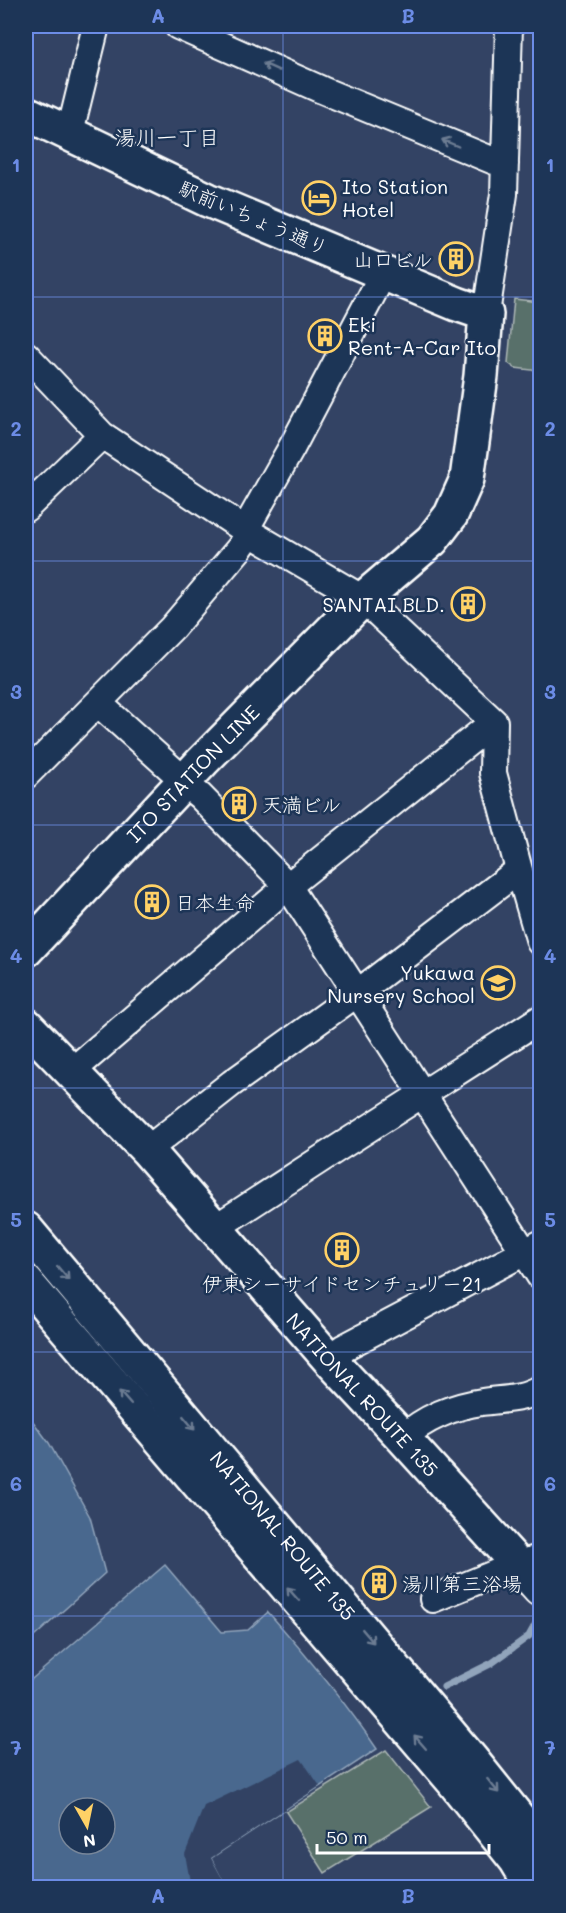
<svg xmlns="http://www.w3.org/2000/svg" width="566" height="1913" font-family="Mali,'Klee One',sans-serif">
<style>
.green{fill:#596f6b;stroke:#acb7b5;stroke-width:1.5}
.water{fill:#48688e;stroke:#91a4bb;stroke-width:1.5;fill-rule:evenodd}
.pier{fill:#334364}
.lines{fill:none;stroke-linecap:round;stroke-linejoin:round}
.stream{stroke:#91a4bb;stroke-width:7}
.minor-casing{stroke:#fff;stroke-width:30}
.tertiary-casing{stroke:#fff;stroke-width:38}
.primary-casing{stroke:#fff;stroke-width:38}
.trunk-casing{stroke:#fff;stroke-width:38}
.minor{stroke:#1d3557;stroke-width:26}
.tertiary{stroke:#1d3557;stroke-width:33}
.primary{stroke:#1d3557;stroke-width:33}
.trunk{stroke:#1d3557;stroke-width:33}
.oneway{stroke:#6c7c92}
.grid{fill:none;stroke:#6c8ce6;stroke-width:1.5;stroke-opacity:0.55}
.labels{text-anchor:middle;dominant-baseline:central;stroke-width:5;stroke-linejoin:round;paint-order:stroke}
.poi-label{font-size:20px;fill:#fff;stroke:#1d3557;text-anchor:start}
.street-label{font-size:20px;fill:#fff;stroke:#1d3557}
.neighbourhood-label{font-size:21px;fill:#fff;stroke:#1d3557}
.neatline{fill:none;stroke:#6c8ce6;stroke-width:2}
.grid-label{font-size:20px;text-anchor:middle;font-weight:bold;fill:#6c8ce6}
</style>
<rect width="100%" height="100%" fill="#334364"/>
<filter id="ink" filterUnits="userSpaceOnUse"><feTurbulence type="fractalNoise" baseFrequency=".0167" numOctaves="2"/><feDisplacementMap in="SourceGraphic" scale="12" xChannelSelector="R" yChannelSelector="G"/><feConvolveMatrix kernelMatrix="1 2 1 2 8 2 1 2 1" color-interpolation-filters="sRGB"/></filter>
<g filter="url(#ink)">
<!-- green -->
<path class="green" d="M 514,299 L 540,302 L 540,371 L 515,368 L 508,363 Z
M 386,1750 L 431,1807 L 325,1873 L 286,1812 Z"/>
<!-- water -->
<path class="water" d="M 26,1412 L 49,1443 L 90,1517 L 105,1573 L 26,1644 Z
M 165,1565 L 222,1632 L 248,1630 L 268,1612 C 307,1656 344,1700 377,1749 L 211,1858 L 226,1887 L 26,1887 L 26,1684 ZM 69,1808 L 105,1808 L 105,1844 L 69,1844 Z"/>
<!-- pier -->
<path class="pier" d="M 301,1759 L 320,1786 L 211,1858 L 227,1887 L 191,1887 L 185,1854 L 204,1806 Z"/>
<g class="lines">
<!-- stream -->
<path class="stream" d="M 444,1687 L 492,1663 L 529,1636 L 540,1616"/>
<!-- minor casing -->
<g class="minor-casing">
<path id="minor" d="M 178,26 L 322,90 L 494,161 L 505,164
M 67,134 L 73,120 L 96,26
M 486,314 L 504,194 L 509,26
M 26,355 L 102,435 L 245,530 L 363,599 L 494,722 L 493,773 L 519,870 L 540,942
M 26,508 L 102,435
M 245,530 L 292,447 L 384,272
M 98,703 L 177,774 L 184,783 L 200,796 L 288,886 L 540,1276
M 26,775 L 172,628 L 239,549 L 250,533
M 72,1071 L 288,886 L 494,722
M 147,1150 L 232,1083 L 356,994 L 519,870
M 215,1228 L 338,1148 L 540,1019
M 328,1358 L 343,1348 L 540,1244
M 403,1438 C 424,1418 454,1406 482,1402 C 502,1399 523,1400 540,1389
M 433,1599 L 518,1564 L 540,1558"/>
</g>
<!-- tertiary casing -->
<g class="tertiary-casing">
<path id="tertiary" d="M 26,113 L 208,200 L 457,304 L 486,314 L 481,376 L 467,479 L 451,515 L 432,540 L 363,599"/>
</g>
<!-- primary casing -->
<g class="primary-casing">
<g id="primary">
<path id="s1" d="M 26,950 L 203,761 L 363,599"/>
</g>
</g>
<!-- trunk casing -->
<g class="trunk-casing">
<g id="trunk">
<path id="s2" d="M 26,1025 L 147,1150 L 328,1358 L 403,1438 L 540,1589"/>
<path id="s3" d="M 26,1229 L 471,1759 L 540,1845"/>
<path d="M 26,1282 L 453,1781 L 516,1860 L 533,1888"/>
</g>
</g>
<!-- minor -->
<use href="#minor" class="minor"/>
<!-- tertiary -->
<use href="#tertiary" class="tertiary"/>
<!-- primary -->
<use href="#primary" class="primary"/>
<!-- trunk -->
<use href="#trunk" class="trunk"/>
</g>
<!-- one-way arrows -->
<defs><path id="oneway-shaft" d="M-6 0H5M1.5-3L5.5 0L1.5 3" fill="none" stroke-width="1.6" stroke-linecap="round" stroke-linejoin="round" transform="scale(1.5)"/></defs>
<g class="oneway">
<use href="#oneway-shaft" transform="translate(271 67) rotate(-156)"/>
<use href="#oneway-shaft" transform="translate(450 143) rotate(-157)"/>
<use href="#oneway-shaft" transform="translate(63 1273) rotate(50)"/>
<use href="#oneway-shaft" transform="translate(125 1398) rotate(-131)"/>
<use href="#oneway-shaft" transform="translate(189 1423) rotate(50)"/>
<use href="#oneway-shaft" transform="translate(293 1594) rotate(-131)"/>
<use href="#oneway-shaft" transform="translate(368 1636) rotate(50)"/>
<use href="#oneway-shaft" transform="translate(420 1742) rotate(-131)"/>
<use href="#oneway-shaft" transform="translate(493 1786) rotate(51)"/>
</g>
</g>
<!-- grid -->
<path class="grid" d="M 283,26 L 283,1888M 26,297 L 540,297M 26,561 L 540,561M 26,825 L 540,825M 26,1088 L 540,1088M 26,1352 L 540,1352M 26,1616 L 540,1616"/>
<!-- icons -->
<defs>
<g id="hotel-ring" transform="scale(1.725)"><circle r="9.5" fill="#1d3557" stroke="#ffd166" stroke-width="1.5"/><path d="M-6-4.5h1.5V1H6V5H4.5V3h-9V5H-6ZM-4 0a1.8 1.8 0 1 1 3.6 0ZM.5 0V-2.5h3Q6-2.5 6 0Z" fill="#ffd166"/></g>
<g id="building-ring" transform="scale(1.725)"><circle r="9.5" fill="#1d3557" stroke="#ffd166" stroke-width="1.5"/><path d="M-4-6H4V6H1V3H-1V6H-4ZM-2.5-4.3h1.7v1.8h-1.7ZM.8-4.3h1.7v1.8H.8ZM-2.5-1h1.7V.8h-1.7ZM.8-1h1.7V.8H.8Z" fill="#ffd166"/></g>
<g id="school-ring" transform="scale(1.725)"><circle r="9.5" fill="#1d3557" stroke="#ffd166" stroke-width="1.5"/><path d="M0-5L7-2L0 1L-7-2ZM-4 1L0 2.5L4 1V4Q0 6-4 4Z" fill="#ffd166"/></g>
</defs>
<g fill-rule="evenodd">
<use href="#hotel-ring" x="319" y="198"/>
<use href="#building-ring" x="456" y="259"/>
<use href="#building-ring" x="325" y="336"/>
<use href="#building-ring" x="468" y="604"/>
<use href="#building-ring" x="239" y="804"/>
<use href="#building-ring" x="152" y="902"/>
<use href="#school-ring" x="498" y="983"/>
<use href="#building-ring" x="342" y="1250"/>
<use href="#building-ring" x="379" y="1583"/>
</g>
<g class="labels">
<!-- poi labels -->
<g class="poi-label">
<text x="342" y="186">Ito Station<tspan x="342" dy="23">Hotel</tspan></text>
<text x="433" y="259" text-anchor="end">山口ビル</text>
<text x="348" y="324">Eki<tspan x="348" dy="23">Rent-A-Car Ito</tspan></text>
<text x="445" y="604" text-anchor="end">SANTAI BLD.</text>
<text x="262" y="804">天満ビル</text>
<text x="175" y="902">日本生命</text>
<text x="475" y="972" text-anchor="end">Yukawa<tspan x="475" dy="23">Nursery School</tspan></text>
<text x="342" y="1283" text-anchor="middle">伊東シーサイドセンチュリー21</text>
<text x="402" y="1583">湯川第三浴場</text>
</g>
<!-- street labels -->
<g class="street-label">
<text transform="translate(254 217) rotate(23)">駅前いちょう通り</text>
<text stroke="none"><textPath href="#s1" startOffset="243">ITO STATION LINE</textPath></text>
<text stroke="none"><textPath href="#s2" startOffset="500">NATIONAL ROUTE 135</textPath></text>
<text stroke="none"><textPath href="#s3" startOffset="400">NATIONAL ROUTE 135</textPath></text>
</g>
<!-- neighbourhood labels -->
<g class="neighbourhood-label">
<text x="167" y="136">湯川一丁目</text>
</g>
</g>
<!-- margin -->
<rect width="566" height="1913" fill="none" stroke="#1d3557" stroke-width="66"/>
<!-- north arrow -->
<g transform="translate(87 1826) rotate(171)"><circle r="28" fill="#1d3557" stroke="#77869a" stroke-width="1.5"/>
<path d="M0-4.5L10 22L0 15L-10 22Z" fill="#ffd166"/>
<text y="-9" font-size="16" font-weight="bold" text-anchor="middle" fill="#ffffff">N</text>
</g>
<!-- scale -->
<path d="M317 1844v9h172v-9" fill="none" stroke="#ffffff" stroke-width="3"/>
<text x="326" y="1844" font-size="18" fill="#ffffff" stroke="#1d3557" stroke-width="4.5" paint-order="stroke">50 m</text>
<rect x="33" y="33" width="500" height="1847" class="neatline"/>
<g class="grid-label">
<text x="158" y="23">A</text>
<text x="408" y="23">B</text>
<text x="16" y="172">1</text>
<text x="550" y="172">1</text>
<text x="16" y="436">2</text>
<text x="550" y="436">2</text>
<text x="16" y="699">3</text>
<text x="550" y="699">3</text>
<text x="16" y="963">4</text>
<text x="550" y="963">4</text>
<text x="16" y="1227">5</text>
<text x="550" y="1227">5</text>
<text x="16" y="1491">6</text>
<text x="550" y="1491">6</text>
<text x="16" y="1755">7</text>
<text x="550" y="1755">7</text>
<text x="158" y="1903">A</text>
<text x="408" y="1903">B</text>
</g>
</svg>
